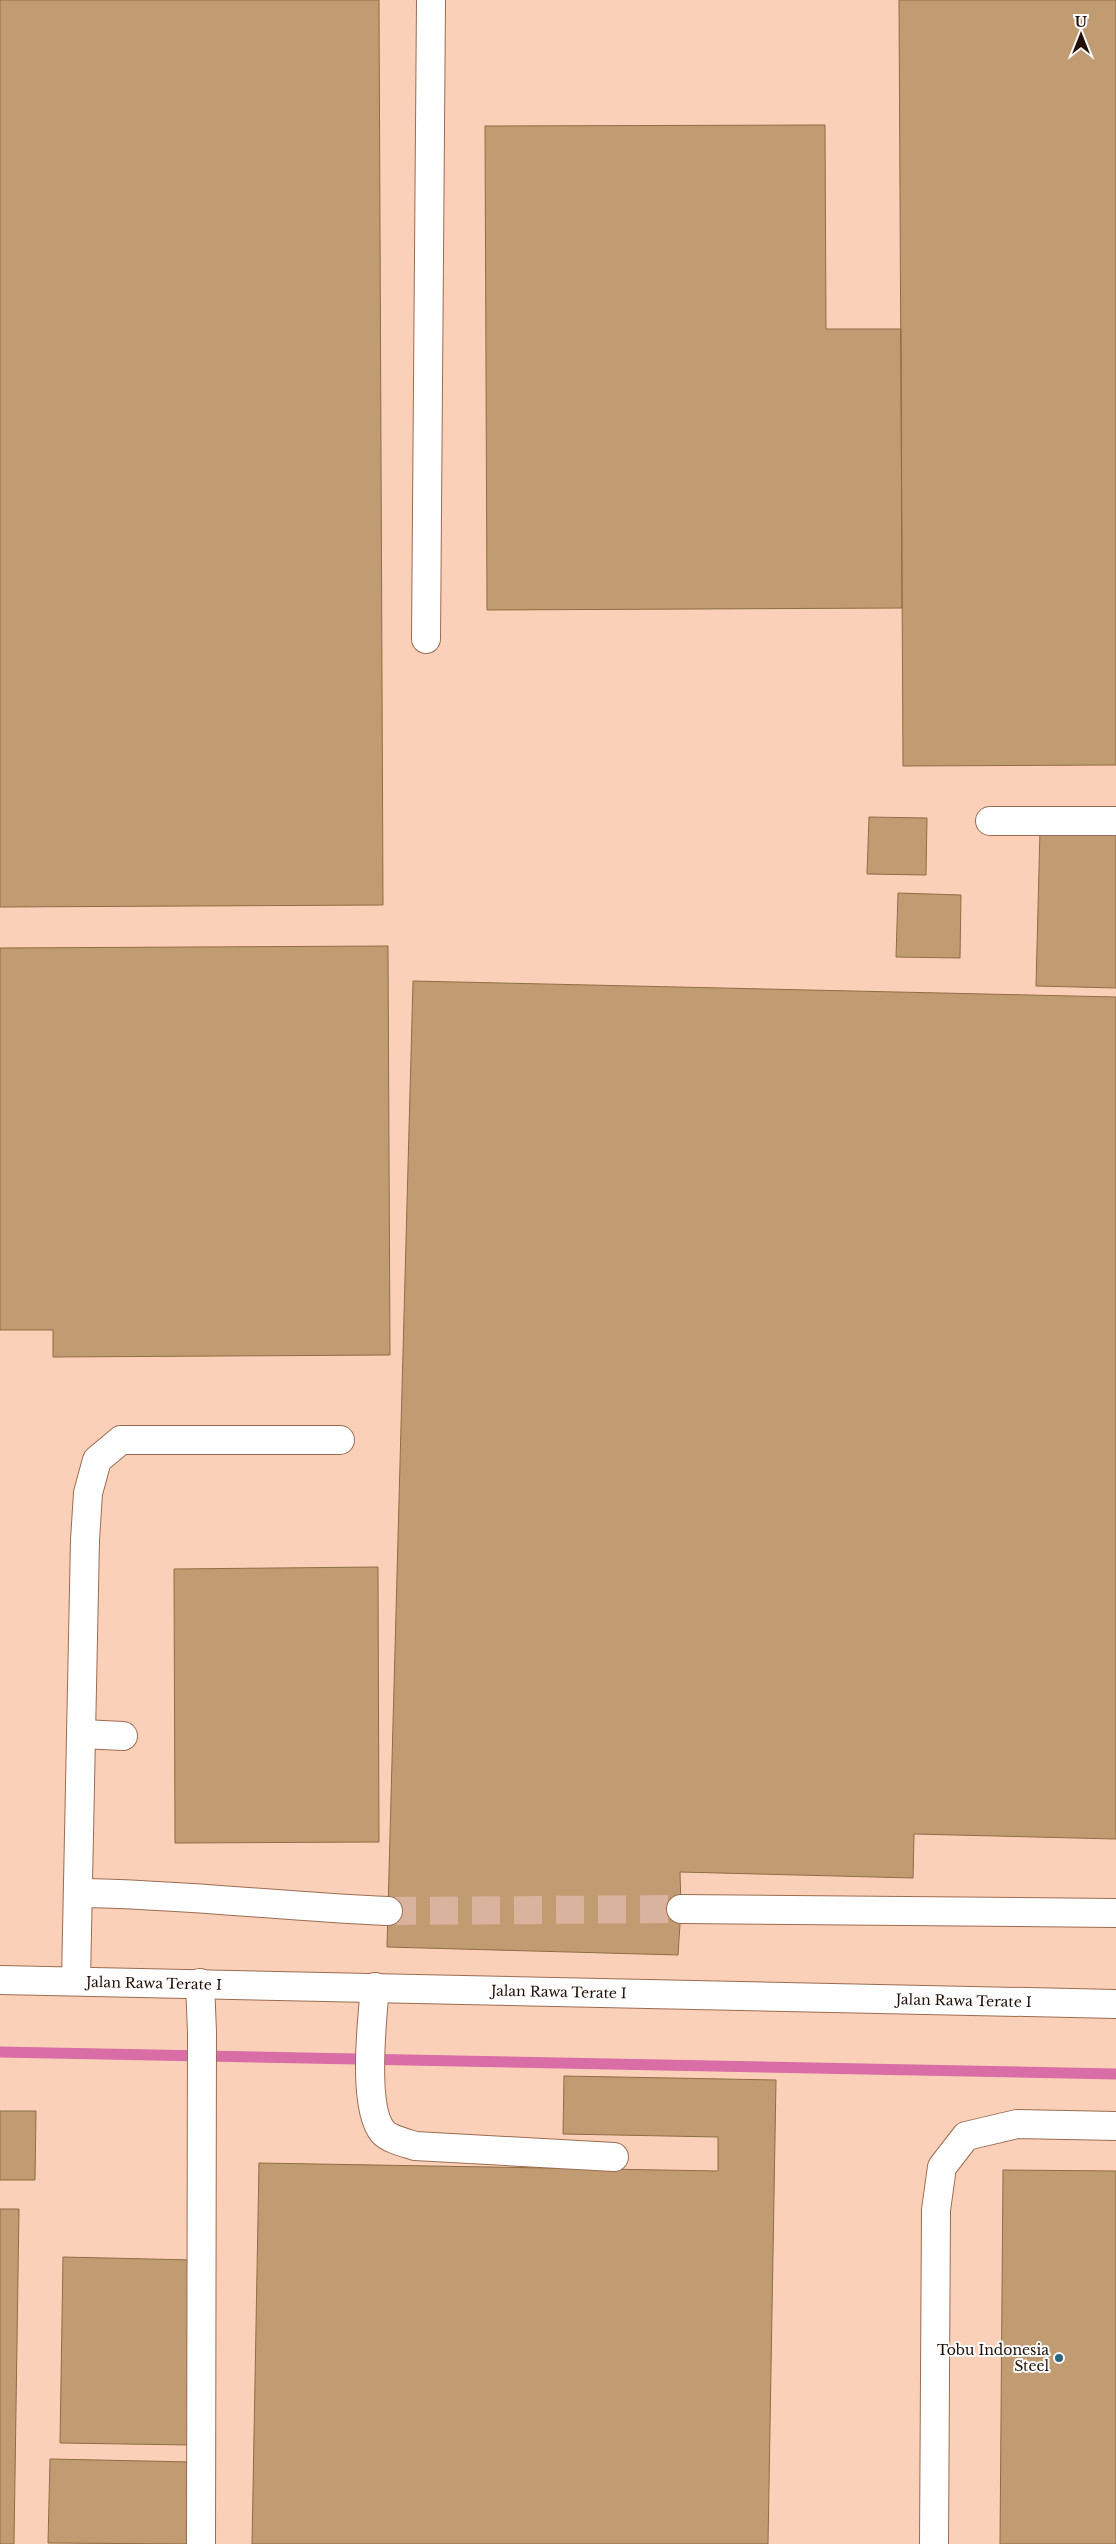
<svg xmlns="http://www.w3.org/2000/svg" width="1116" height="2544" font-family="'Libre Baskerville',serif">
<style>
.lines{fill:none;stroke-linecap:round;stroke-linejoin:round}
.stream{stroke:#d96da6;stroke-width:11}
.building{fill:#c19c72;stroke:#906d44}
.minor-tunnel{stroke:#dab39e;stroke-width:28;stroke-dasharray:28 14;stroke-linecap:butt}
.minor-casing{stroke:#9c6c52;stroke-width:30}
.minor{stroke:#fff;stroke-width:28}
.poi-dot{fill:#2b667e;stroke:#fbfbfb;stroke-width:2}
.labels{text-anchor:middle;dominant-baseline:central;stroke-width:4;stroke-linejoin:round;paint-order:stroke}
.street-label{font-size:14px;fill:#221006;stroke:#fbfbfb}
.poi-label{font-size:14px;fill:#221006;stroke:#fbfbfb;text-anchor:end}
</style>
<rect width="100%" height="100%" fill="#fbd0b9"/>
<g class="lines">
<!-- stream -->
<path class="stream" d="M 0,2052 L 1116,2074"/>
</g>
<!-- building -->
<path class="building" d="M 0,0 L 379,0 L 383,905 L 0,907 Z
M 899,0 L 1116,0 L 1116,765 L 903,766 Z
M 825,125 L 826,329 L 901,329 L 902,608 L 487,610 L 485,126 Z
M 869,817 L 927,818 L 926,875 L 867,874 Z
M 1040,830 L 1116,832 L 1116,988 L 1036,986 Z
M 898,893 L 961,895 L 960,958 L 896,957 Z
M 388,946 L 390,1355 L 53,1357 L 53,1330 L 0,1330 L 0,948 Z
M 413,981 L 1116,997 L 1116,1839 L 914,1834 L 913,1878 L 680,1872 L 681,1909 L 678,1955 L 387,1947 Z
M 378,1567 L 379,1842 L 175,1843 L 174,1569 Z
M 564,2076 L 776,2080 L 768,2544 L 252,2544 L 259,2163 L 718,2171 L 718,2137 L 563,2134 Z
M 0,2111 L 36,2111 L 35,2180 L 0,2180 Z
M 1003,2170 L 1116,2171 L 1116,2544 L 1000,2544 Z
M 0,2209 L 19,2209 L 14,2544 L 0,2544 Z
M 63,2257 L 193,2260 L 190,2445 L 60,2443 Z
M 50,2459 L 193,2462 L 192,2544 L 48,2543 Z"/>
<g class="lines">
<!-- minor-tunnel -->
<path class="minor-tunnel" d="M 388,1911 L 681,1909"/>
<!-- minor casing -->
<g class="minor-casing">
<g id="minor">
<path d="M 426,639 L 431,0"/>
<path d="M 990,821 L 1116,821"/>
<path d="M 82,1734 L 123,1736"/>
<path d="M 79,1893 C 182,1894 285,1907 388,1911"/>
<path d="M 681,1909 L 1116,1913"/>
<path id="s1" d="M 0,1980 L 1116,2004"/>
<path d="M 76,1981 L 85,1540 L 88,1493 L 97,1460 L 121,1440 L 340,1440"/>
<path d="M 200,1983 L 202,2032 L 201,2544"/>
<path d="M 375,1987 C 372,2020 362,2108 383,2132 C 389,2139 406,2143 415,2146 L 614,2157"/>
<path d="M 934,2544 L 936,2210 L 942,2167 L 966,2136 L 1017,2124 L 1116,2126"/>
</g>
</g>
<!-- minor -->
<use href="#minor" class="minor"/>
</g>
<!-- markers -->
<circle class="poi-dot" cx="1059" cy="2358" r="5"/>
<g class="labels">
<!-- street labels -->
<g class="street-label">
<text stroke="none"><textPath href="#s1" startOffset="154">Jalan Rawa Terate I</textPath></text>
<text stroke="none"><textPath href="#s1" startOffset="559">Jalan Rawa Terate I</textPath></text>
<text stroke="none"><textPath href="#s1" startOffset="964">Jalan Rawa Terate I</textPath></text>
</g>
<!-- poi labels -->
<g class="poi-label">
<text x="1049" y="2350">Tobu Indonesia<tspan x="1049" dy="16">Steel</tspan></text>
</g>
</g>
<!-- north arrow -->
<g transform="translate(1081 35)" stroke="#fbfbfb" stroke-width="4" paint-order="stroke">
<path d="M0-4L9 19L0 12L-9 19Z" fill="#221006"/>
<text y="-8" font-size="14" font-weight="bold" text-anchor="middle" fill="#221006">U</text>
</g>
</svg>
